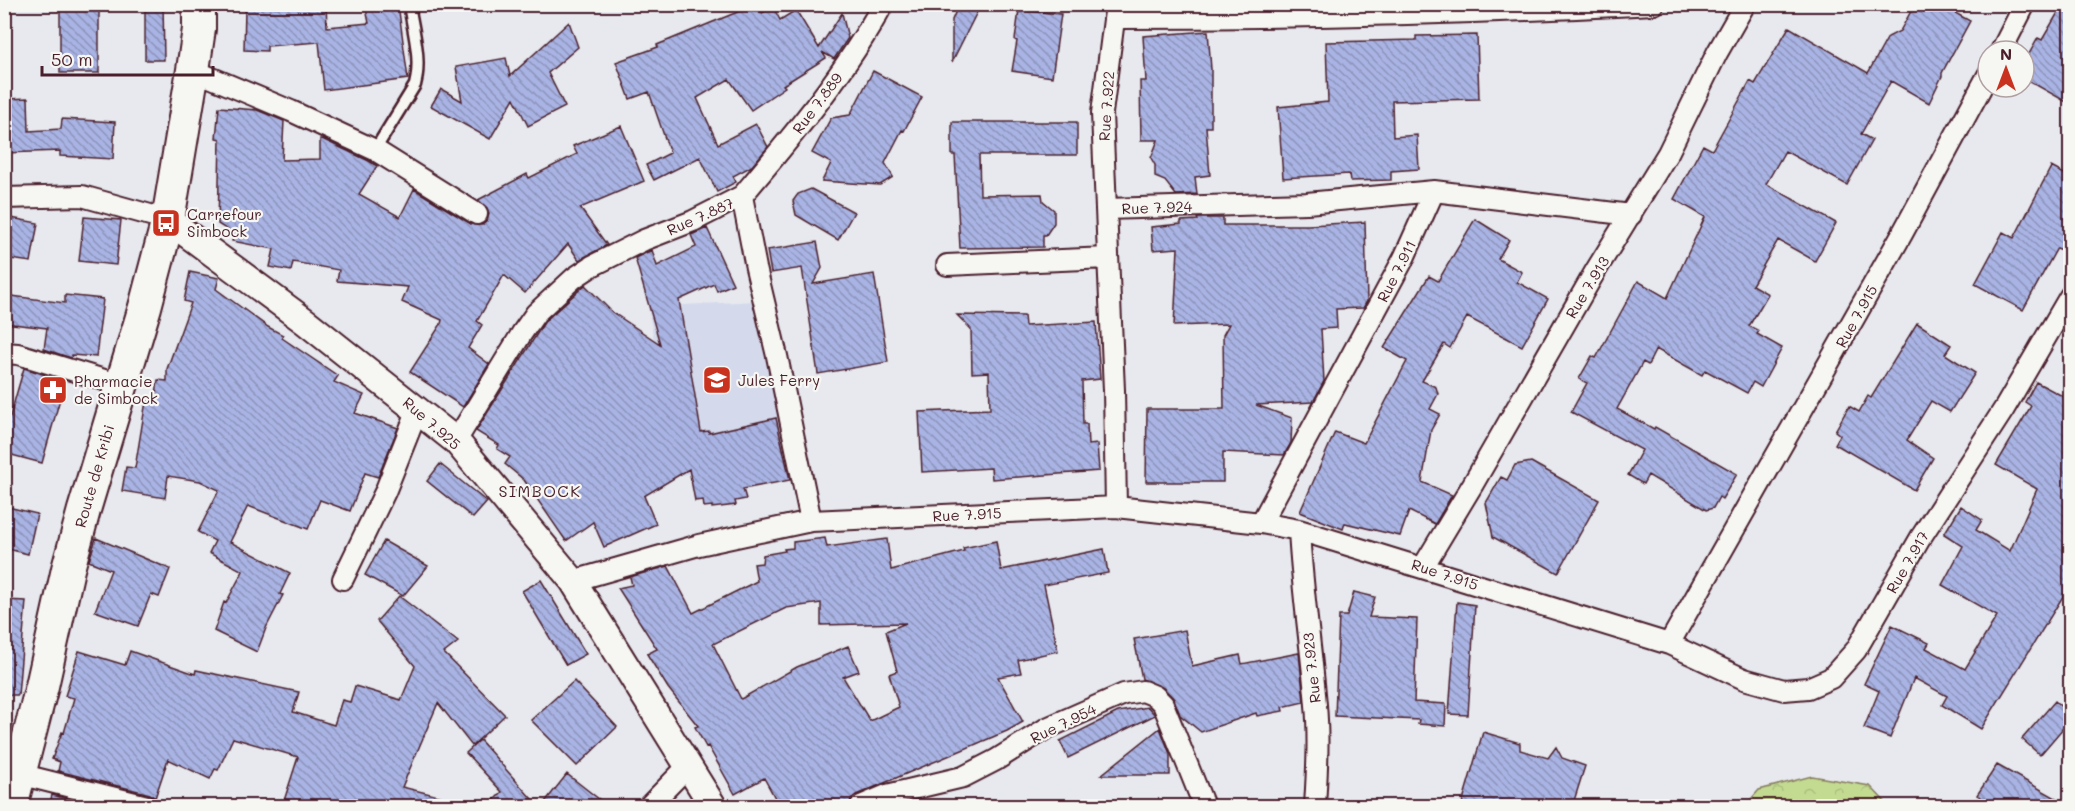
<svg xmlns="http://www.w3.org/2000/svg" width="2075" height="811" font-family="Mali,sans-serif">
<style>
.built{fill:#d4d9ec}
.forest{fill:url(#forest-crowns);stroke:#867d5e;stroke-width:1.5}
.building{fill:url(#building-back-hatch);stroke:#4a1f2b;stroke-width:1.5;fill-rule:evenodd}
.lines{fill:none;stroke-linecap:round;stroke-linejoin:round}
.service-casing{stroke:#4a1f2b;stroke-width:15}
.minor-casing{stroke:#4a1f2b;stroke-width:24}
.tertiary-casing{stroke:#4a1f2b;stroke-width:30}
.primary-casing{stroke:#4a1f2b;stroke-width:36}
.service{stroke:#f6f6f2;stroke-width:10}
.minor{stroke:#f6f6f2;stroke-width:20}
.tertiary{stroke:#f6f6f2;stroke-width:26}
.primary{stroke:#f6f6f2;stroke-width:32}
.labels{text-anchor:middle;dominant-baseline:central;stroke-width:4.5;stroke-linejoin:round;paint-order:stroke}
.street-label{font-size:15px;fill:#4a1f2b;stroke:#f6f6f2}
.poi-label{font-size:15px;fill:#4a1f2b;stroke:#f6f6f2;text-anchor:start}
.neighbourhood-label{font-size:16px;letter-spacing:1.5px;fill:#4a1f2b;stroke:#f6f6f2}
</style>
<defs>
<pattern id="forest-crowns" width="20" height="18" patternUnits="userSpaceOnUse" patternTransform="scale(1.5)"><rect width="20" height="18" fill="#c3db91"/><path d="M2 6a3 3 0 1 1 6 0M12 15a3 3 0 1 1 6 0" fill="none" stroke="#a9bc7d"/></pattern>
<pattern id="building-back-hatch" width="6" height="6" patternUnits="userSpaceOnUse" patternTransform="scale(1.5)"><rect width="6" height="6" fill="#a9b4e4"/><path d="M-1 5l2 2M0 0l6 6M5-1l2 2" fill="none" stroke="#8c92b9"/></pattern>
</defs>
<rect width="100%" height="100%" fill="#e7e9ef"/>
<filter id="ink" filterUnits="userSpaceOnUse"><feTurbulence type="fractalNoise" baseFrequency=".0167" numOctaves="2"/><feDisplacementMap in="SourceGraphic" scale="12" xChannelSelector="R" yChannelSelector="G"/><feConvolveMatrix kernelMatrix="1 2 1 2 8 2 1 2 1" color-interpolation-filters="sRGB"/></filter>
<g filter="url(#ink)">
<!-- built -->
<path class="built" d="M 756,301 L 788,453 L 683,475 L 676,460 L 648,307 Z"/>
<!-- forest -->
<path class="forest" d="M 1812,776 L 1870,786 L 1889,806 L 1745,806 L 1759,790 Z"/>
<!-- building -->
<path class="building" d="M 60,4 L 99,6 L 99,73 L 60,73 Z
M 145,4 L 163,4 L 164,60 L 145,60 Z
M 314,4 L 326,4 L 327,27 L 369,23 L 365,4 L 398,4 L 408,79 L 324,90 L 319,42 L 267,46 L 267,51 L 244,50 L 245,9 Z
M 757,4 L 762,13 L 773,7 L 780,20 L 796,10 L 819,48 L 842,13 L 848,38 L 834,59 L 822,52 L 826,58 L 783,85 L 785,87 L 751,110 L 729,79 L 697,98 L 718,144 L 756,124 L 768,147 L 752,166 L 733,176 L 736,182 L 717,192 L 700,157 L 654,180 L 646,165 L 670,153 L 649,92 L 630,99 L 616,62 L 658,47 L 657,45 Z
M 959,4 L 981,4 L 952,62 L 952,20 Z
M 1915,4 L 1939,4 L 1970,21 L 1942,73 L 1942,76 L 1929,103 L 1891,81 L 1861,134 L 1872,140 L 1847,185 L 1785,151 L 1766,184 L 1836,223 L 1815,261 L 1778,240 L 1752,285 L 1768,294 L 1749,326 L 1759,331 L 1757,334 L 1782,348 L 1761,387 L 1753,382 L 1747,393 L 1705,370 L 1702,375 L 1656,349 L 1648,365 L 1643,362 L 1617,409 L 1654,429 L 1655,427 L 1737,474 L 1722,499 L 1719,497 L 1713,508 L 1706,510 L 1648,475 L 1643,484 L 1628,475 L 1642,450 L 1571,412 L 1587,383 L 1579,379 L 1592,356 L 1596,358 L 1638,281 L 1667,298 L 1705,217 L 1674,199 L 1703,145 L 1712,150 L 1750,81 L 1755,84 L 1789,27 L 1868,73 L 1888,37 L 1900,31 Z
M 2063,4 L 2070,4 L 2070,104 L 2024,78 L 2024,63 L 2038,38 L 2042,40 Z
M 1019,10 L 1061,14 L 1052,77 L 1012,71 L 1017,41 L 1015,40 Z
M 569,22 L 578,47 L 548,73 L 565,107 L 528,126 L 514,98 L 490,139 L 431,106 L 441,89 L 462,101 L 456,67 L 506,58 L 510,76 Z
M 1208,31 L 1211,69 L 1211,127 L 1206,127 L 1210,175 L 1195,177 L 1197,194 L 1176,195 L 1165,181 L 1155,177 L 1155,165 L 1151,158 L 1158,140 L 1141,140 L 1140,81 L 1146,81 L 1143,36 Z
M 1477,35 L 1479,99 L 1392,101 L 1393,137 L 1417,135 L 1419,169 L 1391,171 L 1391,180 L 1350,181 L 1349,174 L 1283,178 L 1278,107 L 1328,102 L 1326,42 L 1416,40 L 1416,36 Z
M 873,71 L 922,97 L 904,131 L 902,130 L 885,163 L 893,177 L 880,185 L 822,181 L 831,163 L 812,153 L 831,118 L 850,115 Z
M 28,98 L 29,131 L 61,129 L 62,119 L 115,122 L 113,159 L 60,156 L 60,151 L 4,153 L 4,114 L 8,113 L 8,99 Z
M 219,107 L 257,110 L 284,121 L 282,160 L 320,159 L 320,139 L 322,139 L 369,161 L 377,166 L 359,194 L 400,217 L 414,189 L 471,224 L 482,225 L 487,221 L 489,214 L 487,208 L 478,200 L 527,174 L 529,178 L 577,154 L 573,146 L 621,126 L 644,181 L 580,208 L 607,245 L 579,260 L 568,244 L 525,293 L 504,275 L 477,321 L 482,325 L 468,348 L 489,364 L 463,407 L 410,372 L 441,324 L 442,320 L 402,302 L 408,287 L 337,281 L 339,270 L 293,262 L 291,271 L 270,267 L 274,249 L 232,241 L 234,234 L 218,224 L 220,139 L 216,138 Z
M 952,122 L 1077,122 L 1077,155 L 979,155 L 980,195 L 1042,194 L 1043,201 L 1054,210 L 1054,223 L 1046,235 L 1043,235 L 1043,247 L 960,248 L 955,155 L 952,155 Z
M 2051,167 L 2070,177 L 2070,233 L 2062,250 L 2057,248 L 2023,310 L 1975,284 L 2003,232 L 2014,238 Z
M 811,189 L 854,212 L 838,240 L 796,215 L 793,201 L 798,194 Z
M 6,217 L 38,223 L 31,262 L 4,258 Z
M 84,217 L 121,220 L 116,265 L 79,261 Z
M 1197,218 L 1223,218 L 1223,225 L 1308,225 L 1365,222 L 1367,301 L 1363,308 L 1336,309 L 1337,328 L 1321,329 L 1324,381 L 1313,402 L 1256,405 L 1292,418 L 1291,443 L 1284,455 L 1223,452 L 1223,482 L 1146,482 L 1147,409 L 1224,409 L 1223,335 L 1229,324 L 1174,326 L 1178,248 L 1153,250 L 1151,227 L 1181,224 L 1181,221 L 1198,220 Z
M 1475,219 L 1509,240 L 1498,259 L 1522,272 L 1517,282 L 1548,299 L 1522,346 L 1467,317 L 1450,348 L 1444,344 L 1422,381 L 1436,387 L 1438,394 L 1430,409 L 1440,414 L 1431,430 L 1422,482 L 1452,495 L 1435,524 L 1409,511 L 1400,536 L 1345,523 L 1343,529 L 1300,512 L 1335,432 L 1364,443 L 1407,361 L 1384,348 L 1429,276 L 1438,281 Z
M 707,228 L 733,284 L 717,291 L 714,284 L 679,300 L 701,432 L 709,431 L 709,433 L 776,418 L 790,480 L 743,489 L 746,499 L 735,501 L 736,505 L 712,508 L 712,506 L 704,507 L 703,500 L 695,501 L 689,469 L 644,496 L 656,524 L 604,547 L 593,522 L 566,541 L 524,480 L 505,464 L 510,457 L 497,449 L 499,445 L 476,431 L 545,321 L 585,285 L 612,312 L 660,344 L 635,258 L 652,250 L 657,266 L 696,247 L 691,235 Z
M 817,242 L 822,268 L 813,284 L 874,274 L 888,362 L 818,374 L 802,268 L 771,273 L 767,250 Z
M 190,272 L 219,278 L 216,289 L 268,327 L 283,335 L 282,338 L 338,376 L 334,382 L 364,395 L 355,413 L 398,428 L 378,477 L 365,473 L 350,511 L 320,500 L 308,529 L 248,506 L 230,542 L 290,573 L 280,594 L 283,595 L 266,628 L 257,652 L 214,631 L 224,602 L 226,603 L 243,571 L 209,553 L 215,541 L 198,532 L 219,490 L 200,481 L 168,476 L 165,498 L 122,491 L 126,467 L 135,468 L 146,401 L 155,402 L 158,380 L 167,381 L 167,369 L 191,303 L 184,301 Z
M 4,295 L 65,303 L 65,295 L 103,299 L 96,357 L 72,355 L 71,358 L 44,349 L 47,328 L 4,323 Z
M 957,315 L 1024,316 L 1025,326 L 1096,322 L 1100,379 L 1082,381 L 1083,424 L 1087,424 L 1088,445 L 1097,444 L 1099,471 L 992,479 L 991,468 L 922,472 L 919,412 L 990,409 L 989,372 L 972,373 L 971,329 Z
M 1917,323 L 1951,345 L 1945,354 L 1975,373 L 1950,412 L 1931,401 L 1907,440 L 1933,458 L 1914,490 L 1835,444 L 1840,435 L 1835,431 L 1849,406 L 1859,412 L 1868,396 L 1871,398 Z
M 24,368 L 65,381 L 42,463 L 4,453 L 4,437 Z
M 2036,382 L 2070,400 L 2070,585 L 1981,729 L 1942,705 L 1947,696 L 1914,678 L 1890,738 L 1864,728 L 1879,691 L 1864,684 L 1892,625 L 1929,643 L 1926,648 L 1965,669 L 1997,616 L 1942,585 L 1963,546 L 1944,534 L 1961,506 L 1982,520 L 1976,530 L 2010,551 L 2037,489 L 1996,465 L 2031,406 L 2025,402 Z
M 1531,462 L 1599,500 L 1558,573 L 1493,537 L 1486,503 L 1501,477 L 1507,480 L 1515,465 Z
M 440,464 L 487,502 L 473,518 L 427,481 Z
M 4,506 L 37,514 L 28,554 L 4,548 Z
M 96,538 L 170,569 L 159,597 L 151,594 L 138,626 L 95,611 L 111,570 L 89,561 Z
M 825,538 L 827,547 L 887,539 L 891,570 L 964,551 L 963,548 L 996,541 L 1001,570 L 1104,549 L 1108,573 L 1044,585 L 1058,651 L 1018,660 L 1021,673 L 998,677 L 1023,722 L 1007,731 L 856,795 L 851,799 L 849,807 L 780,807 L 764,778 L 735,794 L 708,746 L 706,747 L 695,727 L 698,726 L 668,688 L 647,654 L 657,649 L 618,588 L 632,585 L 630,577 L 668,566 L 693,613 L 757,581 L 754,564 L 762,563 L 763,555 L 785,551 L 784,549 L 793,548 L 793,542 ZM 821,603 L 821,625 L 906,623 L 886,631 L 897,671 L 889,674 L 899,707 L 870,721 L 843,677 L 859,671 L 848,646 L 797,667 L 741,699 L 713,644 L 786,608 Z
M 384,541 L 428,566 L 403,596 L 365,575 Z
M 541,580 L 586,654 L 566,665 L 522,591 Z
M 1354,592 L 1375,597 L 1369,617 L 1417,619 L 1414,702 L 1446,704 L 1445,726 L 1418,724 L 1419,720 L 1335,716 L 1339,616 L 1347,616 Z
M 399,596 L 458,642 L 444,653 L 505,715 L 472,746 L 438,703 L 402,787 L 455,800 L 454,807 L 282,807 L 298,757 L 233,738 L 218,770 L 215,769 L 210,779 L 168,759 L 155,798 L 150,794 L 58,771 L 60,762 L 52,759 L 62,732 L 64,733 L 74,698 L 65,696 L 79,651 L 125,665 L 130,651 L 195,674 L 196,670 L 299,692 L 293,712 L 334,725 L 342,700 L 350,702 L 355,686 L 401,700 L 415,666 L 377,621 Z
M 4,600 L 26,601 L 18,695 L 4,695 Z
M 1457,602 L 1475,605 L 1468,715 L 1449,714 Z
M 1185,630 L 1192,666 L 1240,655 L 1242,664 L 1299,653 L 1304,702 L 1282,707 L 1283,711 L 1257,716 L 1256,713 L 1201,732 L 1180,715 L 1174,699 L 1163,688 L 1142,679 L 1134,639 Z
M 574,681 L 617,727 L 577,766 L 531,720 Z
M 2055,701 L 2070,715 L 2070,720 L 2040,755 L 2022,739 Z
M 1148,707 L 1155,715 L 1068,758 L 1060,741 L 1118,712 Z
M 1160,728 L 1170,754 L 1170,775 L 1101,775 Z
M 1483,732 L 1520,743 L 1520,750 L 1548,758 L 1556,747 L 1562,758 L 1585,766 L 1572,807 L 1461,807 Z
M 480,740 L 539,807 L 487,807 L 502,792 L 466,753 Z
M 1997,765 L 2070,806 L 2070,807 L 1997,807 L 1977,795 Z
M 567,774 L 609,807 L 541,807 Z
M 52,795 L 100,807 L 49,807 Z"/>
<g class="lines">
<!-- service casing -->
<g class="service-casing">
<path id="service" d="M 375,150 L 415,85 C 422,59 413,31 409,4"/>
</g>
<!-- minor casing -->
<g class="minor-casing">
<path id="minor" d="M 1116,18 C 1295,18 1475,14 1654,4
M 2001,51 L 2025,4
M 193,70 L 291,111 L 375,150 L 477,214
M 742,196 C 793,135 845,74 883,4
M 4,198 L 82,196 L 168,220
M 1106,209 L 1102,113 L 1116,4
M 947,265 L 1108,258
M 4,353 L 18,354 L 121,385
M 456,441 L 522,333 L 536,313 L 574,278 L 592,266 L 644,240 L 693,221 L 742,196 L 756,268 L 777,356 L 811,521
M 1116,507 L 1114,390 L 1106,209 L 1307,203 L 1434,191
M 1261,523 L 1404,258 L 1434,191 L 1631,215
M 1299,530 C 1302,588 1311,646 1316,705 C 1319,738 1317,773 1315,806
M 1423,567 L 1473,484 L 1596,270 L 1668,153 L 1717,53 L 1745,4
M 343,579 L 385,492 L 418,409
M 573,581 L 699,545 L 811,521 L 1116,507 L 1261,523 L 1299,530 L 1669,644 L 1902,234 L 1988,75
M 1669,644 L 1744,679 L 1784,690 L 1808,688 L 1831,678 L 1856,650 L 1921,537 L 2004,409 L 2070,296
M 19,774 L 147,806
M 649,806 L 688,766
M 861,806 L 887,795 L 963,777 L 996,760 L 1047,728 L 1124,694 L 1143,691 L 1155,696 L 1163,704 L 1204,806"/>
</g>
<!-- tertiary casing -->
<g class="tertiary-casing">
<path id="tertiary" d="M 168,220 L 306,322 L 456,441 L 573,581 L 713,806"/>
</g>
<!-- primary casing -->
<g class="primary-casing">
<path id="primary" d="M 11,806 L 42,686 L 68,569 L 84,510 L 145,307 L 168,220 L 193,70 L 199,29 L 199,4"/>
</g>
<!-- service -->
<use href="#service" class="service"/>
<!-- minor -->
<use href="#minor" class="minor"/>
<!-- tertiary -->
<use href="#tertiary" class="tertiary"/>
<!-- primary -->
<use href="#primary" class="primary"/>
</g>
</g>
<!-- icons -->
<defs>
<g id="bus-square" transform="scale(1.5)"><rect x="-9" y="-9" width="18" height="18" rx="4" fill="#c8321e" stroke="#f6f6f2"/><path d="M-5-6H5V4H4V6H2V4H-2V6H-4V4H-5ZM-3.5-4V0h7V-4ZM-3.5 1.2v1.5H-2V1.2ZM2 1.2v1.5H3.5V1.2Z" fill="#fff"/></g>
<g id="school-square" transform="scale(1.5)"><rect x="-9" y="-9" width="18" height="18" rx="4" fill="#c8321e" stroke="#f6f6f2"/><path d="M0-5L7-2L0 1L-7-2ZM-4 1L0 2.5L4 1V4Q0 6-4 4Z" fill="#fff"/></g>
<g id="pharmacy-square" transform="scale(1.5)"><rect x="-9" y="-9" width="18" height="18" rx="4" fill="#c8321e" stroke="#f6f6f2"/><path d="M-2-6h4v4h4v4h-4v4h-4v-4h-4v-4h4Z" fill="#fff"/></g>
</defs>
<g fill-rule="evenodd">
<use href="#bus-square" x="166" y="223"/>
<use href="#school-square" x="717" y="380"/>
<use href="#pharmacy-square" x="53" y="390"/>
</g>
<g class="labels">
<!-- street labels -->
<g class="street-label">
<text transform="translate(817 103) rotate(-53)">Rue 7.889</text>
<text transform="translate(1106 106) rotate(-86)">Rue 7.922</text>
<text transform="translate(1157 207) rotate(-2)">Rue 7.924</text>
<text transform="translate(700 216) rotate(-24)">Rue 7.887</text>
<text transform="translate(1396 271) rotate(-63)">Rue 7.911</text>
<text transform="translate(1587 287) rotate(-59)">Rue 7.913</text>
<text transform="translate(1856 316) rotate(-61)">Rue 7.915</text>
<text transform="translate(432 423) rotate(41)">Rue 7.925</text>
<text transform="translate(94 476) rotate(-74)">Route de Kribi</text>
<text transform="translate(967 514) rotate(-3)">Rue 7.915</text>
<text transform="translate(1907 562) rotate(-60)">Rue 7.917</text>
<text transform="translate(1445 574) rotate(18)">Rue 7.915</text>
<text transform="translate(1311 668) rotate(-96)">Rue 7.923</text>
<text transform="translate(1063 723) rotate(-26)">Rue 7.954</text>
</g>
<!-- poi labels -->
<g class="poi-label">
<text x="187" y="214">Carrefour<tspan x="187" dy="17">Simbock</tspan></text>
<text x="738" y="380">Jules Ferry</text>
<text x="74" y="381">Pharmacie<tspan x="74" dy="17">de Simbock</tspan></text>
</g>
<!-- neighbourhood labels -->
<g class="neighbourhood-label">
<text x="540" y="490">SIMBOCK</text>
</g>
</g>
<!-- margin -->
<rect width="2075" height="811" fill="none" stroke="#f6f6f2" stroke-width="24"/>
<rect x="12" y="12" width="2051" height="787" fill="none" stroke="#4a1f2b" stroke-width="2" filter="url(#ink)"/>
<!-- north arrow -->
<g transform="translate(2006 69)"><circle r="28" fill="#f6f6f2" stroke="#b1a0a2" stroke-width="1.5"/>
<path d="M0-4.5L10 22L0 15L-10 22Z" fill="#c8321e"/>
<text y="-9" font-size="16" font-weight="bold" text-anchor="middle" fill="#4a1f2b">N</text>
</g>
<!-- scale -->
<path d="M42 66v9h171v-9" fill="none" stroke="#4a1f2b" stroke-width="3"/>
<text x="51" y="66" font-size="18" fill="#4a1f2b" stroke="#f6f6f2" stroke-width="4.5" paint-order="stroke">50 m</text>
</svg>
